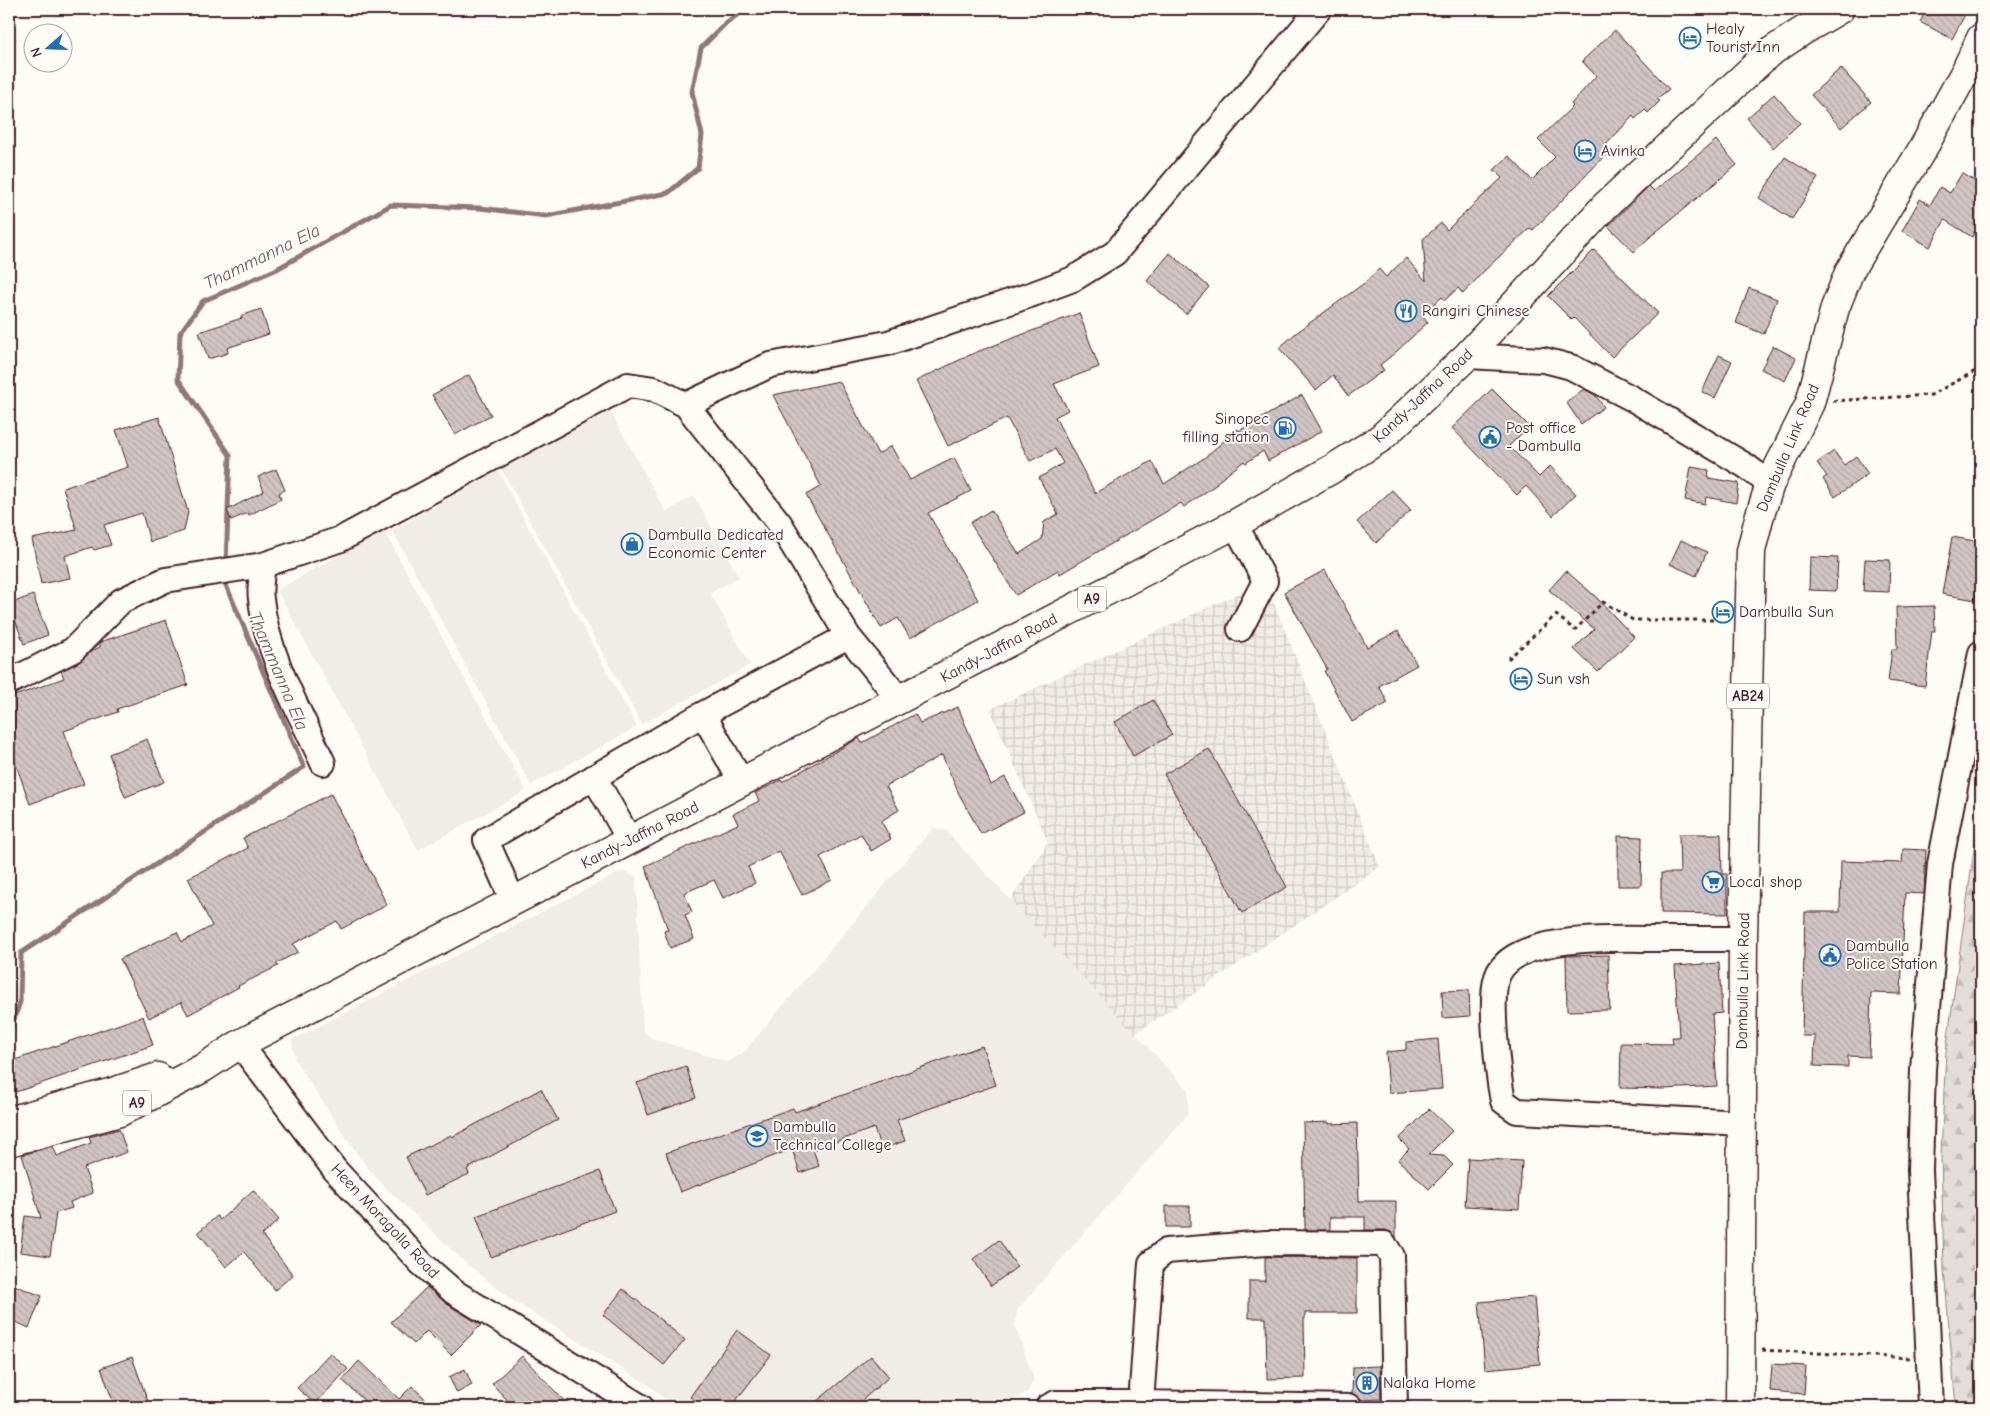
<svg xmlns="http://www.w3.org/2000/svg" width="1990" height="1416" font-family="'Comic Neue',sans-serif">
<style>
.built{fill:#f0ece8}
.industrial{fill:url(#industrial-grid)}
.forest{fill:url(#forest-firs);stroke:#967e82}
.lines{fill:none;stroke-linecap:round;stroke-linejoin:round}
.stream{stroke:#91777b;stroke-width:5}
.building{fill:url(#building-back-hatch);stroke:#4a1f2b}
.minor-casing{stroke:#4a1f2b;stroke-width:28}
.major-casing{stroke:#4a1f2b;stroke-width:31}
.highway-casing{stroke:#4a1f2b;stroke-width:31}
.path{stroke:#4a1f2b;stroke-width:3;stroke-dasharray:4 4;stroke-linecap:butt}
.minor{stroke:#fdfcf7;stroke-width:24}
.major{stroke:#fdfcf7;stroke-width:28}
.highway{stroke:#fdfcf7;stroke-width:28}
.labels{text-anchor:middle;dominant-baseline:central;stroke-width:4;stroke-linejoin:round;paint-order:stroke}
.shield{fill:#fdfcf7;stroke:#806168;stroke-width:1}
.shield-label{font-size:15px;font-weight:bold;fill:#4a1f2b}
.poi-label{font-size:16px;fill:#4a1f2b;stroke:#fdfcf7;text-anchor:start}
.street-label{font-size:16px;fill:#4a1f2b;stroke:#fdfcf7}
.water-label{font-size:18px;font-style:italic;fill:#73525a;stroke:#fdfcf7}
</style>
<defs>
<pattern id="industrial-grid" width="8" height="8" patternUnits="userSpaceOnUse" patternTransform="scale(1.25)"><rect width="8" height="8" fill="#f0ece8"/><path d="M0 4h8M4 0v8" fill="none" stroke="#cfcac7"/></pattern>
<pattern id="forest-firs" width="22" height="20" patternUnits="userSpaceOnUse" patternTransform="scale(1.25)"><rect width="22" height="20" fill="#e3dcda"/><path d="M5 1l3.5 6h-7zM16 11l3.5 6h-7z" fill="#c4bcbb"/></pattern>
<pattern id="building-back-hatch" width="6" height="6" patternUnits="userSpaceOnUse" patternTransform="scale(1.25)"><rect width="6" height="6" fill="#d0c5c4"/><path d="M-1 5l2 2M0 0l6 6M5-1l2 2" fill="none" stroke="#b4a9a9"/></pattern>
</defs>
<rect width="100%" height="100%" fill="#fdfcf7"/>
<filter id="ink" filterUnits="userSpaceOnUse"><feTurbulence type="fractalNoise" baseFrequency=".02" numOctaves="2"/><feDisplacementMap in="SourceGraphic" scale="10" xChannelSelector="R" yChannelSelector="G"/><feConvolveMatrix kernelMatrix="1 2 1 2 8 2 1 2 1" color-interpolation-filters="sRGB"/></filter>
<g filter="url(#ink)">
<!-- built -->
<path class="built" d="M 609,409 L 666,512 L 694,496 L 739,577 L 710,593 L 750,665 L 642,724 L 501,468 Z
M 498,471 L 637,727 L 531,785 L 392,530 Z
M 384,531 L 526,791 L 418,850 L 277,590 Z
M 933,828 L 945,830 L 1188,1090 L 1188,1114 L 1017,1310 L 1015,1326 L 1034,1380 L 1027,1392 L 1000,1407 L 675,1407 L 651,1387 L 623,1369 L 515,1302 L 467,1264 L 385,1187 L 360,1158 L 295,1060 L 292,1040 L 622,871 L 636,877 L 643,1030 L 652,1039 L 728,1062 L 743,1053 Z"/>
<!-- industrial -->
<path class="industrial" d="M 1265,581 L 1380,867 L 1135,1034 L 1010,900 L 1048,842 L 990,709 Z"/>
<!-- forest -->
<path class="forest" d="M 1981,799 L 1981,1407 L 1956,1407 L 1944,1270 L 1941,1154 L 1946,1051 Z"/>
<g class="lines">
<!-- stream -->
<path class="stream" d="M 226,565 L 230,455 L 178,379 L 180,333 L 203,301 L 275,270 L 391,205 L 480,208 L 546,216 L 668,193 L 698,168 L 702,135 L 692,92 L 701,48 L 727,22 L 746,9
M 9,1034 L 20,1002 L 21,953 L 304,767 L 225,583 L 225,576"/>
</g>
<!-- building -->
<path class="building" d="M 1927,9 L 1968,9 L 1952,39 L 1920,22 Z
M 1615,30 L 1669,89 L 1657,99 L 1660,101 L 1648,113 L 1645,110 L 1635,119 L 1633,116 L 1604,147 L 1609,151 L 1578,184 L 1533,230 L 1530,228 L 1484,271 L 1463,294 L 1458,288 L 1445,300 L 1442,297 L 1422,315 L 1428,322 L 1397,351 L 1380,365 L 1384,370 L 1348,396 L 1333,375 L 1316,390 L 1279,348 L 1296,333 L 1363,284 L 1379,269 L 1386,277 L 1406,258 L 1426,281 L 1423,239 L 1441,223 L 1447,230 L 1502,178 L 1494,170 L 1509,156 L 1532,180 L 1555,157 L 1538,140 L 1573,106 L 1571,104 L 1596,76 L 1582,61 Z
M 1841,68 L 1871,102 L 1841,128 L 1811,95 Z
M 1774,94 L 1800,123 L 1773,148 L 1747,118 Z
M 1716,140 L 1737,165 L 1651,236 L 1634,252 L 1608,226 L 1649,186 L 1654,191 Z
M 1785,157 L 1818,178 L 1792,219 L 1759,198 Z
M 1962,173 L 1981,185 L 1981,221 L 1972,237 L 1945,220 L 1930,247 L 1902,231 L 1920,199 L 1930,205 L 1940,187 L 1950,193 Z
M 1594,250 L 1658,313 L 1612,357 L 1574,318 L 1572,320 L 1548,296 Z
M 1170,253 L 1209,287 L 1186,314 L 1147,281 Z
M 1749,288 L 1777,299 L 1764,334 L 1736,323 Z
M 261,309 L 269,334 L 227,348 L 228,353 L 208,359 L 199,332 L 242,318 L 241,316 Z
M 1079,313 L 1099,367 L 1054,384 L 1068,410 L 1055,417 L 1095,493 L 1152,461 L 1164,484 L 1204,458 L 1238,429 L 1239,431 L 1302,395 L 1322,431 L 1268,461 L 1263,451 L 1246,463 L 1244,461 L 1216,483 L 1217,484 L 1184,507 L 1181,503 L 1060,574 L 1058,570 L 1016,595 L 970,523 L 991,510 L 1019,554 L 1042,539 L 1044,522 L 1058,514 L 1039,478 L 1063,463 L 1055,449 L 1030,461 L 1007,418 L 948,446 L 916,381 L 974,353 Z
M 1773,346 L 1796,358 L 1785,381 L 1761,369 Z
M 1719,355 L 1732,361 L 1715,398 L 1702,392 Z
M 469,375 L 491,415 L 455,435 L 432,395 Z
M 839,381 L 878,454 L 891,446 L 910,480 L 954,458 L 971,491 L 928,513 L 978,600 L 910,638 L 898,618 L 881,628 L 806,495 L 821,486 L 773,395 Z
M 1492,389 L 1529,426 L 1509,446 L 1539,477 L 1550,466 L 1576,494 L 1553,516 L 1526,486 L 1517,495 L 1452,428 Z
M 1584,389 L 1595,395 L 1604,407 L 1581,424 L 1566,402 Z
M 159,417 L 188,512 L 184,531 L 150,542 L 142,513 L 104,525 L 111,545 L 94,550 L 92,547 L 65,556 L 70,578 L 41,584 L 32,539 L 77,530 L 63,488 L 128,467 L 116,430 Z
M 1834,451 L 1844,465 L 1856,456 L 1868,474 L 1835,497 L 1823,479 L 1827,476 L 1817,463 Z
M 1691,467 L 1709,470 L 1708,478 L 1739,483 L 1736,503 L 1706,497 L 1705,504 L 1685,500 Z
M 276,469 L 285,490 L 279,493 L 281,499 L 249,515 L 248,513 L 231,520 L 227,510 L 264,491 L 258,477 Z
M 1392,490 L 1411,510 L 1376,543 L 1357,522 Z
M 1952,537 L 1981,542 L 1981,561 L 1975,600 L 1942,594 Z
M 1681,540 L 1707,552 L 1696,576 L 1670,564 Z
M 1810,557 L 1838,558 L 1836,591 L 1809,590 Z
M 1865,559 L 1890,560 L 1889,592 L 1863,591 Z
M 1325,570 L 1367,647 L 1398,631 L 1417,665 L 1379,686 L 1388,703 L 1352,722 L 1324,671 L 1327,669 L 1284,592 Z
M 1566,571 L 1595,596 L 1634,637 L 1598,672 L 1574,649 L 1594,629 L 1549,590 Z
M 33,595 L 48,635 L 24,644 L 9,604 Z
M 1934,606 L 1935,631 L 1932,631 L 1925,686 L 1888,681 L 1892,649 L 1897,649 L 1896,607 Z
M 166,620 L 188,685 L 117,709 L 118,712 L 64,731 L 84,784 L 30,804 L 9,745 L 9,698 L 64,678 L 61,671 L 79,662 L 92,651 L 100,647 L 100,642 Z
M 1153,700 L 1172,735 L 1133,756 L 1115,722 Z
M 958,707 L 991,785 L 1005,777 L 1024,812 L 981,834 L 959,794 L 942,755 L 886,786 L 899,810 L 881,821 L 891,839 L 871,851 L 861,834 L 820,857 L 832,880 L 802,895 L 779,851 L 748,867 L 755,883 L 723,898 L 714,880 L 684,893 L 692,912 L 685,915 L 694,939 L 670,948 L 664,931 L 668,930 L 645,866 L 738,824 L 733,814 L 759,801 L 755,793 L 781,780 L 782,782 L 859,738 L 862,743 L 915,714 L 920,723 Z
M 147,739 L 164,782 L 125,797 L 109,754 Z
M 1209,749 L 1287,887 L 1242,913 L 1164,774 Z
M 331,794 L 387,905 L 341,929 L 337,921 L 293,944 L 298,952 L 277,963 L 278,966 L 238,986 L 239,987 L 188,1015 L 181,1002 L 149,1018 L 120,959 L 177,932 L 182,942 L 212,926 L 188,878 L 248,848 L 243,838 Z
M 1679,834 L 1721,834 L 1722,874 L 1727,874 L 1727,914 L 1661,913 L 1661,873 L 1680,873 Z
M 1618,836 L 1642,837 L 1641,886 L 1618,886 Z
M 1903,849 L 1926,850 L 1924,894 L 1905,893 L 1901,994 L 1871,993 L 1869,1057 L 1848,1056 L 1848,1067 L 1814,1066 L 1815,1036 L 1802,1036 L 1805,912 L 1840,912 L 1841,861 L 1902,863 Z
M 1608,955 L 1610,1010 L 1567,1011 L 1566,956 Z
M 1719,963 L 1722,1013 L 1712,1014 L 1717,1086 L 1664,1089 L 1620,1088 L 1621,1043 L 1673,1044 L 1672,1037 L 1679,1037 L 1675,966 Z
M 1469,990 L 1470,1016 L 1443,1018 L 1442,991 Z
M 143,1016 L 153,1045 L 16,1092 L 9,1070 L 9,1062 Z
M 1438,1039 L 1442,1089 L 1389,1093 L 1386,1052 L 1406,1050 L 1406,1042 Z
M 982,1046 L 996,1085 L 897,1120 L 905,1141 L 881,1149 L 874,1128 L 813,1150 L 819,1166 L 800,1173 L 792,1149 L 680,1192 L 666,1153 L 793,1108 L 795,1112 Z
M 686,1066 L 696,1098 L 648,1115 L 637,1083 Z
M 541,1089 L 558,1120 L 467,1169 L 469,1174 L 425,1195 L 406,1157 L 451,1135 L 452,1137 Z
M 1429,1109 L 1452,1131 L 1428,1155 L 1444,1156 L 1453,1165 L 1429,1189 L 1398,1160 L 1409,1149 L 1399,1139 Z
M 1329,1122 L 1329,1124 L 1357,1123 L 1359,1201 L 1396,1201 L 1396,1238 L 1391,1232 L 1385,1230 L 1365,1230 L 1365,1217 L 1330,1217 L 1330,1230 L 1305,1230 L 1303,1123 Z
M 119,1129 L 127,1152 L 84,1168 L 93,1193 L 70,1202 L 72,1208 L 56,1213 L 50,1256 L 20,1252 L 25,1216 L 41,1218 L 22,1155 L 53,1146 L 57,1156 L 91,1143 L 89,1137 Z
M 1468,1158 L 1522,1161 L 1519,1209 L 1465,1206 Z
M 600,1171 L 615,1211 L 491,1257 L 476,1216 Z
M 253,1190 L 279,1220 L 262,1235 L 293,1275 L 275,1290 L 244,1252 L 226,1267 L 198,1232 L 217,1216 L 220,1220 Z
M 1166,1206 L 1190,1206 L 1190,1227 L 1166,1227 Z
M 999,1240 L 1017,1267 L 991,1286 L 973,1259 Z
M 1265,1257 L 1357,1258 L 1357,1313 L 1305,1313 L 1305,1319 L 1304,1319 L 1305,1378 L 1267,1379 L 1266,1318 L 1249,1318 L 1249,1281 L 1265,1281 Z
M 9,1283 L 42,1296 L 29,1328 L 9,1319 Z
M 427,1287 L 447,1304 L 481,1325 L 451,1355 L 427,1331 L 414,1344 L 391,1322 Z
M 623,1289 L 685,1340 L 664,1365 L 603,1315 Z
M 1534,1297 L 1540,1364 L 1485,1369 L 1479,1302 Z
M 737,1330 L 771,1355 L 731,1407 L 704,1407 L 690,1397 Z
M 330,1353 L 348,1369 L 315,1404 L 297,1388 Z
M 522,1356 L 570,1407 L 514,1407 L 492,1384 Z
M 871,1356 L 889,1377 L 854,1407 L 810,1407 Z
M 132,1357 L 150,1407 L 115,1407 L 101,1368 Z
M 359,1361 L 399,1399 L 412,1386 L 434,1407 L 371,1407 L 342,1380 Z
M 1772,1364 L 1806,1366 L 1804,1394 L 1770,1391 Z
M 1380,1366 L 1381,1399 L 1362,1400 L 1357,1396 L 1352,1394 L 1353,1367 Z
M 465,1369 L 472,1385 L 457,1393 L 449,1377 Z"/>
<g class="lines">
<!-- minor casing -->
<g class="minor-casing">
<path id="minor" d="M 1467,356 L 1544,360 L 1571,367 L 1633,399 L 1746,466 L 1770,484
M 686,405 L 780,524 L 848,636 L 900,700
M 1235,524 L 1265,581 L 1240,629
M 263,565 C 262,576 259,588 261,599 C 267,656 300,712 323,763
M 9,682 L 73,650 L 121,601 L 165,580 L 263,565 L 341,539 L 628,385 L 654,389 L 686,405 L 770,365 L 888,343 L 1033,294 L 1073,279 L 1115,253 L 1319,9
M 703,714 L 742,783
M 594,777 L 630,841
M 513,901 L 486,840 L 703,714 L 848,636
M 240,1044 L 335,1170 L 421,1263 L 454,1292 L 641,1407
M 1742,1123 L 1517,1111 L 1503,1101 C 1498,1076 1489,999 1497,977 C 1512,933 1618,939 1656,939 C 1685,939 1714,939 1743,939
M 1141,1403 L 1151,1263 L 1166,1251 L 1266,1243 L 1384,1244 L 1392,1256 L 1395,1407
M 1048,1407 L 1056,1403 L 1141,1403 L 1350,1407
M 1931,1407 L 1920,1170 L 1923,1069 L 1940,864 L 1981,653"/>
</g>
<!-- major casing -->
<g class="major-casing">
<path id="major" d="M 1740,1407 L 1743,939 L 1751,551 L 1759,518 L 1770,484 L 1810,403 L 1835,308 L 1850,270 L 1926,143 L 1966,70 L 1981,38"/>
</g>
<!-- highway casing -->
<g class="highway-casing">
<path id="highway" d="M 9,1121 L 113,1092 L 158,1077
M 9,1142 L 120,1112 L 203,1068 L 240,1044 L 1235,524 L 1332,469 L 1381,438 L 1467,356 L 1605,206 L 1769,53 L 1801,32 L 1840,9"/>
</g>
<!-- path -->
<path class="path" d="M 1833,401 L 1931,395 L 1981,368
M 1508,659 L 1556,615 L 1575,630 L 1603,602 L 1633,620 L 1728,620
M 1762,1350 L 1910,1358"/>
<!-- minor -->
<use href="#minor" class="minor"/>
<!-- major -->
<use href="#major" class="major"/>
<!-- highway -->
<use href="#highway" class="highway"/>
</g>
</g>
<!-- icons -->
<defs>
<g id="hotel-ring" transform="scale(1.125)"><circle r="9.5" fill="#fdfcf7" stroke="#1f6fb2" stroke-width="1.5"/><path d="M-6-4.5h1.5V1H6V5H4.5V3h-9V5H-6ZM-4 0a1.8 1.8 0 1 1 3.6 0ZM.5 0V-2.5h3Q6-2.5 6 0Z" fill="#1f6fb2"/></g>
<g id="restaurant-ring" transform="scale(1.125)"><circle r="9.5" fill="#fdfcf7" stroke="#1f6fb2" stroke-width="1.5"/><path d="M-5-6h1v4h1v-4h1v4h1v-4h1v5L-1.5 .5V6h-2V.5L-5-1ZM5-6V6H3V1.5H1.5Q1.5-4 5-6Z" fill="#1f6fb2"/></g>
<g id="fuel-ring" transform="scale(1.125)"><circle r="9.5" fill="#fdfcf7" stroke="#1f6fb2" stroke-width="1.5"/><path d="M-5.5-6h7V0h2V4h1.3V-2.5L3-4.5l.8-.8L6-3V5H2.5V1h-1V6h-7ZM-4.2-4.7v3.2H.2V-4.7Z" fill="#1f6fb2"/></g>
<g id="civic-ring" transform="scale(1.125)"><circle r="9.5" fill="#fdfcf7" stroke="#1f6fb2" stroke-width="1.5"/><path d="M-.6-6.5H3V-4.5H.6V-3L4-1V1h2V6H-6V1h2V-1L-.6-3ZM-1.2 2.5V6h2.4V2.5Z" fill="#1f6fb2"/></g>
<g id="shop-ring" transform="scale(1.125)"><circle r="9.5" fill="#fdfcf7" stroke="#1f6fb2" stroke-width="1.5"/><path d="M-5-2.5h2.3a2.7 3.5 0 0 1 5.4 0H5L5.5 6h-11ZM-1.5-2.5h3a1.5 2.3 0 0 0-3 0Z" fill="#1f6fb2"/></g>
<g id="supermarket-ring" transform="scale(1.125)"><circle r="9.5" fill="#fdfcf7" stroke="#1f6fb2" stroke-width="1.5"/><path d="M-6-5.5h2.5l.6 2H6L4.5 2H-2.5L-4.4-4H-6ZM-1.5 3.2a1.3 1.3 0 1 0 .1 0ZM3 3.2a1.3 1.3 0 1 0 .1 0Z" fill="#1f6fb2"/></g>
<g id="university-ring" transform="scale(1.125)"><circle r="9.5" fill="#fdfcf7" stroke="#1f6fb2" stroke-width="1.5"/><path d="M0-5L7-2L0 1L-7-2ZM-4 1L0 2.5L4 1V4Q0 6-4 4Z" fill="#1f6fb2"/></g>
<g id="building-ring" transform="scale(1.125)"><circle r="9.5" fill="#fdfcf7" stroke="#1f6fb2" stroke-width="1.5"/><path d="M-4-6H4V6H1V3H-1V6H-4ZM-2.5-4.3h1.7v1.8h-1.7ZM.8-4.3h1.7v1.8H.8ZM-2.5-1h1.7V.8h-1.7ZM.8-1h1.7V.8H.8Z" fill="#1f6fb2"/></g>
</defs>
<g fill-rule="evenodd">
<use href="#hotel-ring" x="1690" y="38"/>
<use href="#hotel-ring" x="1585" y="151"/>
<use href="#restaurant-ring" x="1406" y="311"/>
<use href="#fuel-ring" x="1285" y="428"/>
<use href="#civic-ring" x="1490" y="437"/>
<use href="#shop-ring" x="632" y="544"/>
<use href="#hotel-ring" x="1723" y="612"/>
<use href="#hotel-ring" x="1521" y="679"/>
<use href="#supermarket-ring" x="1713" y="882"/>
<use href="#civic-ring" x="1830" y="955"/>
<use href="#university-ring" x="757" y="1136"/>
<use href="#building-ring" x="1367" y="1383"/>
</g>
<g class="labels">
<!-- shield labels -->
<g class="shield">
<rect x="1078" y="586.5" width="28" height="25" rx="4"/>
<rect x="1727" y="683.5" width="42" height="25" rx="4"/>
<rect x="123" y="1090.5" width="28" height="25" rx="4"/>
</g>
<g class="shield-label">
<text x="1092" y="599">A9</text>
<text x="1748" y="696">AB24</text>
<text x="137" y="1103">A9</text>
</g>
<!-- poi labels -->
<g class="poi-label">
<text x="1706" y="29">Healy<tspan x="1706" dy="18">Tourist Inn</tspan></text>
<text x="1601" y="151">Avinka</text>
<text x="1422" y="311">Rangiri Chinese</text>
<text x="1269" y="419" text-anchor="end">Sinopec<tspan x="1269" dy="18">filling station</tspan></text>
<text x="1506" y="428">Post office<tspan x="1506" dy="18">- Dambulla</tspan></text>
<text x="648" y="535">Dambulla Dedicated<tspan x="648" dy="18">Economic Center</tspan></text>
<text x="1739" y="612">Dambulla Sun</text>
<text x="1537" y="679">Sun vsh</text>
<text x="1729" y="882">Local shop</text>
<text x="1846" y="946">Dambulla<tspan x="1846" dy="18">Police Station</tspan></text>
<text x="773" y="1127">Dambulla<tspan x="773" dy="18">Technical College</tspan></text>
<text x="1383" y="1383">Nalaka Home</text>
</g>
<!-- street labels -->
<g class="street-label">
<text transform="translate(1423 396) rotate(-43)">Kandy-Jaffna Road</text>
<text transform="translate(1788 448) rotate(-67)">Dambulla Link Road</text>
<text transform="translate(999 648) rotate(-28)">Kandy-Jaffna Road</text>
<text transform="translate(640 835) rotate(-27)">Kandy-Jaffna Road</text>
<text transform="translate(1743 981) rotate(-89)">Dambulla Link Road</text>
<text transform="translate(385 1221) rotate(47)">Heen Moragolla Road</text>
</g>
<!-- water labels -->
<g class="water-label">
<text transform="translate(262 257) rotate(-26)">Thammanna Ela</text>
<text transform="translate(278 671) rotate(67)">Thammanna Ela</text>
</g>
</g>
<!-- margin -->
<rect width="1990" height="1416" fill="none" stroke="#fdfcf7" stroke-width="30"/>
<rect x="15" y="15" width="1960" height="1386" fill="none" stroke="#4a1f2b" stroke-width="2" filter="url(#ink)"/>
<!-- north arrow -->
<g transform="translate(48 48) rotate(250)"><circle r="24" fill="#fdfcf7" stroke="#b5a4a5"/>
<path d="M0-4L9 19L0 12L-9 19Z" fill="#1f6fb2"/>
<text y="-8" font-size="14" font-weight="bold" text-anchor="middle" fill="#4a1f2b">N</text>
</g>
</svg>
